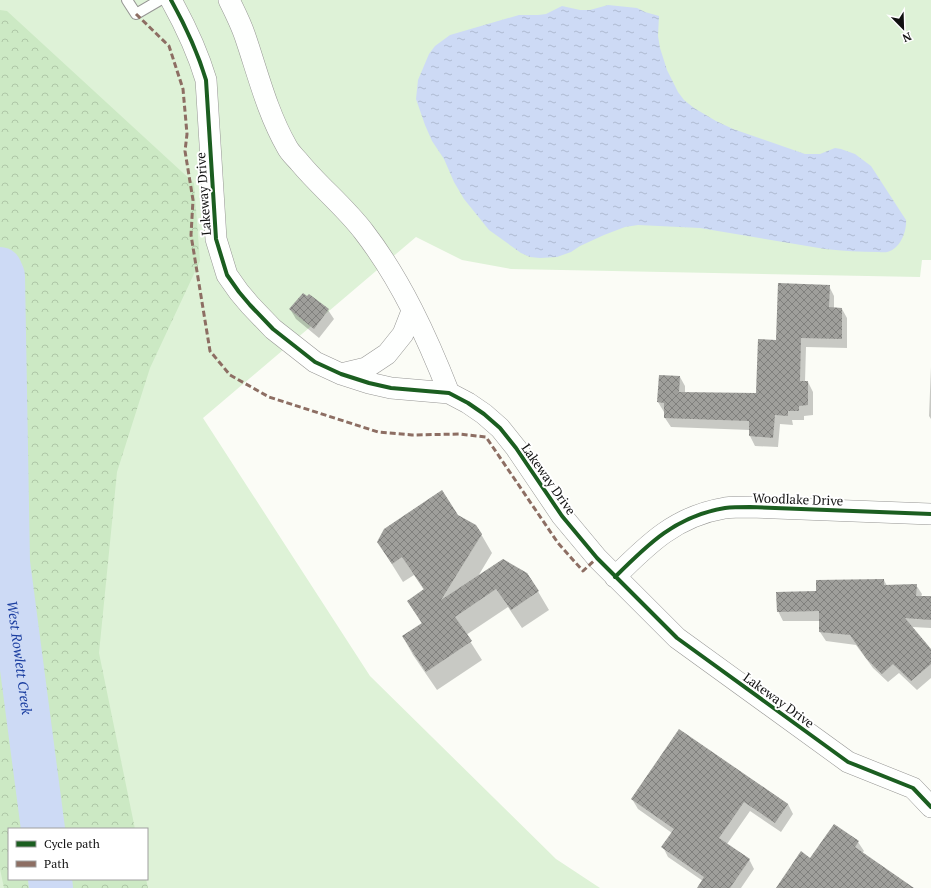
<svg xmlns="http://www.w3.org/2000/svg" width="931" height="888" font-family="'PT Serif',serif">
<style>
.grass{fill:#def2d7;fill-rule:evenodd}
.forest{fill:url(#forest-crowns)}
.water{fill:url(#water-ripples)}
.shadow{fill:#0003}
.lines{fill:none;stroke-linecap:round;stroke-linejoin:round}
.river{stroke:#cddaf5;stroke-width:44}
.building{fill:url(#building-cross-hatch)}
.service-casing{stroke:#969694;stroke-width:12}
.minor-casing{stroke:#969694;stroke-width:22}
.service{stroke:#fefffe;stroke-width:10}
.minor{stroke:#fefffe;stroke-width:21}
.quiet{stroke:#8d6e63;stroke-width:3;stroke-dasharray:6 3;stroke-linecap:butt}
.cycleway-casing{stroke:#fff;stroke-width:6}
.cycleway{stroke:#1b5e20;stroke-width:4}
.labels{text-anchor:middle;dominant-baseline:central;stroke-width:4;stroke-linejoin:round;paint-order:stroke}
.street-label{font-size:13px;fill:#101010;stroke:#fff}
.water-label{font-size:14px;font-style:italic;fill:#1b3ea0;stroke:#fff}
</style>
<defs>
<pattern id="forest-crowns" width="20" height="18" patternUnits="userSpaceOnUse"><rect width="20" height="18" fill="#cce9c4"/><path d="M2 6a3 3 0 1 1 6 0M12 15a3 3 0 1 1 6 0" fill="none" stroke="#aec7a7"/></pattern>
<pattern id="water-ripples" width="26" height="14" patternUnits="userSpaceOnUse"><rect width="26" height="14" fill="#cddaf5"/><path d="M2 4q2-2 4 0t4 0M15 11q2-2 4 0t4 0" fill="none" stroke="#afbad1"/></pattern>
<pattern id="building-cross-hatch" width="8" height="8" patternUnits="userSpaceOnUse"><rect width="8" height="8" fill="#9f9f9b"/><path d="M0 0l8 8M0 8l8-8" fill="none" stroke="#80807d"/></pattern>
</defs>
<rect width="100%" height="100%" fill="#fbfcf6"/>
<!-- grass -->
<path class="grass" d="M 0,0 L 931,0 L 931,260 L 922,260 L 920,277 L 511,269 L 462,260 L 416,237 L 203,418 L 370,676 L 556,859 L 600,888 L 0,888 ZM 9,829 L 147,829 L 147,879 L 9,879 Z"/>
<!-- forest -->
<path class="forest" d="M 0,10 L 7,11 L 194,183 L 200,261 L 150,368 L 117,472 L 99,653 L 135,829 L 9,829 L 9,879 L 146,879 L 148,888 L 4,888 L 0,869 Z"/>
<!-- water -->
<path class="water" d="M 608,5 L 637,8 L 645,12 L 659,16 L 658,36 L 660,48 L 667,70 L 678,92 L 684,100 L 694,108 L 716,121 L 733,129 L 805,154 L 820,154 L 835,148 L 841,149 L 855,154 L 871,166 L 906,220 C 907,230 901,247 890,251 C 887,253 881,252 878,252 C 860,252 843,251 825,249 L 700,228 L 638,225 L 625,227 L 604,235 L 580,246 L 571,252 L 557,257 L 540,258 L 530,257 L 521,253 L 489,230 L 464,199 L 454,182 L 444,159 L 432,141 L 425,125 L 416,99 L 418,80 L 429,54 L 435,46 L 450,35 L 519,15 L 538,15 L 546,14 L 562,6 L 580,10 L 590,10 Z"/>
<!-- shadow -->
<path class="shadow" d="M 829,286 L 834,296 L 834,309 L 842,309 L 847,318 L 847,348 L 806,347 L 805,382 L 808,382 L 813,392 L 813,415 L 804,416 L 804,420 L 792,420 L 793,425 L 780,424 L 778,447 L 755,446 L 750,436 L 750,430 L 671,427 L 665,418 L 665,412 L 664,412 L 658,402 L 680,377 L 685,386 L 685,393 L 757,394 L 777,341 Z
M 290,309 L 328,310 L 334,319 L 319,338 L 296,319 Z
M 931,367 L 931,419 L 929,416 Z
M 457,515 L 481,534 L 492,553 L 477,578 L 527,573 L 549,610 L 522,628 L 508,607 L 466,635 L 482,660 L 437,690 L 413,655 L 403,637 L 422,624 L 408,601 L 424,590 L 414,575 L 403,582 L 378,542 Z
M 884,580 L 887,586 L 916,585 L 922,594 L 921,597 L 931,597 L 931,628 L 912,627 L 931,651 L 931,678 L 917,690 L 899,673 L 888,682 L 873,668 L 856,645 L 826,641 L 820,632 L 820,621 L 783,621 L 778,611 L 817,592 Z
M 679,731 L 788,804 L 793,814 L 781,832 L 750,811 L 727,844 L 749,859 L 754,869 L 741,888 L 698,888 L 703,881 L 668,857 L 663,847 L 672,833 L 638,809 L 632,799 Z
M 858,842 L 864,851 L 862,853 L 913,888 L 784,888 L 810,859 Z"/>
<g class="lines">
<!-- river -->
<g class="river">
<path id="s1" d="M 0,269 L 3,276 L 8,562 L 43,829"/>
<path d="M 50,879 L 51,888"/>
</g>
</g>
<!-- building -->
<path class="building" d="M 778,283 L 830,285 L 829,307 L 842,308 L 842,339 L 801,338 L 800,381 L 808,381 L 808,405 L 799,406 L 799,411 L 788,411 L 788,416 L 775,415 L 773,438 L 749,436 L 749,421 L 664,418 L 664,403 L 657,402 L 659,375 L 680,376 L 679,392 L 756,393 L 758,339 L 776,340 Z
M 303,293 L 307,296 L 309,294 L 329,309 L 314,329 L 289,309 Z
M 442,490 L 458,515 L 476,525 L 482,534 L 441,600 L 503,559 L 527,573 L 539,591 L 511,610 L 496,589 L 455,617 L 472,641 L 426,672 L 402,636 L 422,623 L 407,601 L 424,589 L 402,557 L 392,564 L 377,542 L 384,529 Z
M 884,579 L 884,585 L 917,584 L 916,596 L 931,596 L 931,620 L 905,618 L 931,649 L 931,664 L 911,681 L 893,664 L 882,674 L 866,658 L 850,635 L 819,632 L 819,611 L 777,612 L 776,592 L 816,591 L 816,580 Z
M 679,729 L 788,804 L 775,823 L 744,802 L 719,838 L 750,859 L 730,888 L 697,888 L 704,877 L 661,847 L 674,829 L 631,799 Z
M 834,824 L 859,841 L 855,847 L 914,888 L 776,888 L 801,851 L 810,858 Z"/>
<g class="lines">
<!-- service casing -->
<g class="service-casing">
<path id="service" d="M 127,0 L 136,14 L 160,0"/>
</g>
<!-- minor casing -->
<g class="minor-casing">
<path id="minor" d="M 171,0 C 186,27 197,50 206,80 L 216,239 L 227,275 L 239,292 L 250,305 L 273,329 L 315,362 L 341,374 L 369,383 L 391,388 L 449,393 L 468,403 L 484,414 L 500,428 L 516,448 L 562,516 L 597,558 L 677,638 L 848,762 L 913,788 L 931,807
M 229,0 C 235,12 241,24 245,36 C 258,74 267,112 287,147 C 290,153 296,158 300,163 C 320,187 345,207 364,232 C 401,280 427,337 449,393
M 341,374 L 366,368 L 387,354 L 403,334 L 412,311
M 615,577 C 648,544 676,516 725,508 C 733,507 742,507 750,507 L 931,514"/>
</g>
<!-- service -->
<use href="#service" class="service"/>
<!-- minor -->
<use href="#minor" class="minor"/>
<!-- quiet -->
<path class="quiet" d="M 136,14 L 169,46 L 183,89 L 187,134 L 185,151 L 193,200 L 191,235 L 210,351 L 230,375 L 269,397 L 378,432 L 412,435 L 459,434 L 486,437 L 558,543 L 583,571 L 597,558"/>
<!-- cycleway casing -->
<g class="cycleway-casing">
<path id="cycleway" d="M 171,0 C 186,27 197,50 206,80 L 216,239 L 227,275 L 239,292 L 250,305 L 273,329 L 315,362 L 341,374 L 369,383 L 391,388 L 449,393 L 468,403 L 484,414 L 500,428 L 516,448 L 562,516 L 597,558 L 677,638 L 848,762 L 913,788 L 931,807
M 615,577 C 648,544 676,516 725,508 C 733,507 742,507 750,507 L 931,514"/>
</g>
<!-- cycleway -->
<use href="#cycleway" class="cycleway"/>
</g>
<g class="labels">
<!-- street labels -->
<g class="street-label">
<text transform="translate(203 194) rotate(-94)">Lakeway Drive</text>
<text transform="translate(549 479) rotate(55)">Lakeway Drive</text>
<text transform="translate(798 499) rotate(2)">Woodlake Drive</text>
<text transform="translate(779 700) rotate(36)">Lakeway Drive</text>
</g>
<!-- water labels -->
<g class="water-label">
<text stroke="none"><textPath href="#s1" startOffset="390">West Rowlett Creek</textPath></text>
</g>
</g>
<!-- legend -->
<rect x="8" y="828" width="140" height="52" fill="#ffffff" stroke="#9f9f9f"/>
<rect x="16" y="841" width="20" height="6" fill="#1b5e20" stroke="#9f9f9f"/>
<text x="44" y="848" font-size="12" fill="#101010">Cycle path</text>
<rect x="16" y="861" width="20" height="6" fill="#8d6e63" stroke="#9f9f9f"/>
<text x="44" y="868" font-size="12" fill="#101010">Path</text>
<!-- north arrow -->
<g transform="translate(903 28) rotate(157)" stroke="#ffffff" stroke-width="3" paint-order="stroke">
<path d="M0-3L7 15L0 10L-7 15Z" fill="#101010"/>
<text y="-6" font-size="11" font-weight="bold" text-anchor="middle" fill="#101010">N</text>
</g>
</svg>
